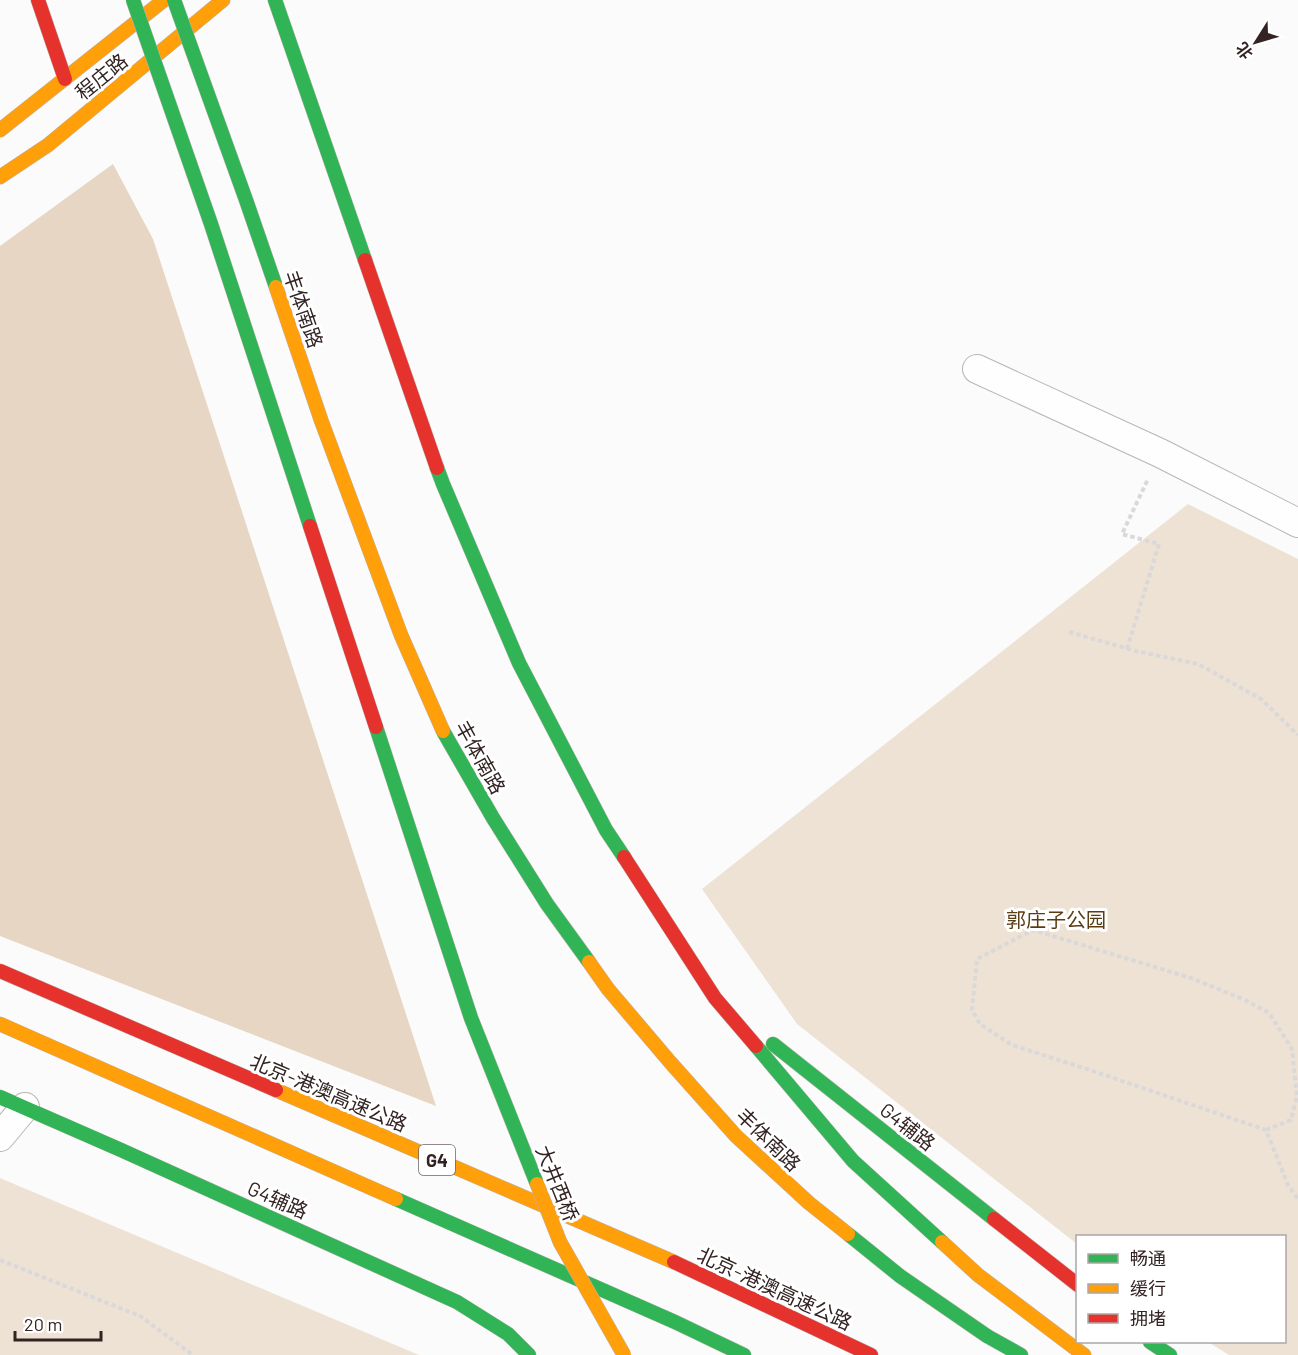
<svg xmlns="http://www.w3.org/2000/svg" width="1298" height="1355" font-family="Barlow,'Noto Sans SC',sans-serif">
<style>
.green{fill:#eee2d5}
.forest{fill:#e6d6c3}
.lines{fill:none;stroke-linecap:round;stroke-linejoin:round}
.street-casing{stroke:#bbb4b3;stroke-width:30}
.fast-casing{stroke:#bbb4b3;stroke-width:15}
.slow-casing{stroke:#bbb4b3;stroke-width:15}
.jam-casing{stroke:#bbb4b3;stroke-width:15}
.path{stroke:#dad8d8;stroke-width:4;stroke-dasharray:4.5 3;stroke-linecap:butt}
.street{stroke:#fefefe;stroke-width:28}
.fast{stroke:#30b455;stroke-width:14}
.slow{stroke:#ff9f0a;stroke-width:14}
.jam{stroke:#e5322d;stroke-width:14}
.fast-bridge-casing{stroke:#bdb3b6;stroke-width:15;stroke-linecap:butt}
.slow-bridge-casing{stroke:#bdb3b6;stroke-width:15;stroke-linecap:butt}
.jam-bridge-casing{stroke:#bdb3b6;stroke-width:15;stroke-linecap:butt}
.fast-bridge{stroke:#30b455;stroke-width:14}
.slow-bridge{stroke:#ff9f0a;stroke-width:14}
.jam-bridge{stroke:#e5322d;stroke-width:14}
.labels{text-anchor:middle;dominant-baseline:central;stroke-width:6;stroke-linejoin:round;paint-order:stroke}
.shield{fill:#fff;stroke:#706565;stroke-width:1.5}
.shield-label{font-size:18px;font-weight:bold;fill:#332323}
.street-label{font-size:20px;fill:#332323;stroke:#fff}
.park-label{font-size:20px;fill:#5b3d14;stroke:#fff}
</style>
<rect width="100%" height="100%" fill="#fbfbfb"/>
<!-- green -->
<path class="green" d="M 1188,504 L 1298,559 L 1298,1355 L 1229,1355 L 1208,1342 L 1284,1342 L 1284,1236 L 1078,1236 L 1077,1244 L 797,1024 L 702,889 Z
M 0,1178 L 419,1355 L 0,1355 Z"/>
<!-- forest -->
<path class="forest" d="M 113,164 L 153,239 L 436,1106 L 0,936 L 0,246 Z"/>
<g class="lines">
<!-- street casing -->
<g class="street-casing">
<path id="street" d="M 977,369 L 1160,453 L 1298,523
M 0,1137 L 25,1107"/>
</g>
<!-- fast casing -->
<g class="fast-casing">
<path id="fast" d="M 275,0 L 365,260
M 437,468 L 443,484 L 519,663 L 606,830 L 624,857
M 773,1044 L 994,1219
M 756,1046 L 853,1161 L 942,1242
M 0,1097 L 121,1150 L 457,1302 L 508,1334 L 529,1355
M 396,1199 L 675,1322 L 744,1355
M 987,1336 L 1021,1355
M 1150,1342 L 1170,1355"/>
</g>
<!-- slow casing -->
<g class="slow-casing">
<path id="slow" d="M 0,130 L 164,0
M 0,177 L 48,145 L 223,0
M 0,1024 L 396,1199
M 276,1090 L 674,1262
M 942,1242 L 978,1275 L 1084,1355"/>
</g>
<!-- jam casing -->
<g class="jam-casing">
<path id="jam" d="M 38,0 L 65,79
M 365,260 L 437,468
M 624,857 L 715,998 L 756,1046
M 0,971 L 276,1090
M 994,1219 L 1078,1285
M 674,1262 L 871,1355"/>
</g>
<!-- path -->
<path class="path" d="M 1069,632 L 1136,651 L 1198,664 L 1261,699 L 1298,735
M 1127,649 L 1159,544 L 1122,534 L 1148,479
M 1266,1130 L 1291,1120 L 1297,1096 L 1292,1049 L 1269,1013 L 1245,1000 L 1191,978 L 1033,930 L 977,959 L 972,1010 L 980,1024 L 1012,1045 L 1090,1070 L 1266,1130 L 1288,1185 L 1298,1199
M 0,1260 L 140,1316 L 193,1355"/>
<!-- street -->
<use href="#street" class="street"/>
<!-- fast -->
<use href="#fast" class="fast"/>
<!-- slow -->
<use href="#slow" class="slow"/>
<!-- jam -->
<use href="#jam" class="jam"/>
<!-- fast-bridge casing -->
<g class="fast-bridge-casing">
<path id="fast-bridge" d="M 133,0 L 211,224 L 310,526
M 174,0 L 246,200 L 276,287
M 376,727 L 471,1018 L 537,1184
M 443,731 L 493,818 L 547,904 L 589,962
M 848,1234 L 900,1276 L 987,1336"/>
</g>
<!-- slow-bridge casing -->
<g class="slow-bridge-casing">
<path id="slow-bridge" d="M 276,287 L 321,420 L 401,635 L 443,731
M 589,962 L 608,989 L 670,1062 L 736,1136 L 809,1203 L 848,1234
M 537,1184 L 560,1242 L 624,1355"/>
</g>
<!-- jam-bridge casing -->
<g class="jam-bridge-casing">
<path id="jam-bridge" d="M 310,526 L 376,727"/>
</g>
<!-- fast-bridge -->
<use href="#fast-bridge" class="fast-bridge"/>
<!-- slow-bridge -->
<use href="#slow-bridge" class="slow-bridge"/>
<!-- jam-bridge -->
<use href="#jam-bridge" class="jam-bridge"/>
</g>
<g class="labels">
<!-- shield labels -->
<rect class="shield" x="419" y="1145" width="36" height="30" rx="4.5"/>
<g class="shield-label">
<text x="437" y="1160">G4</text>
</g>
<!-- street labels -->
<g class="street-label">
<text transform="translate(101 76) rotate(-39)">程庄路</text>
<text transform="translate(304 309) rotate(71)">丰体南路</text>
<text transform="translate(481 757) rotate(61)">丰体南路</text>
<text transform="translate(329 1092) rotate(23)">北京-港澳高速公路</text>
<text transform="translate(908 1126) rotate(38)">G4辅路</text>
<text transform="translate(769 1139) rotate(44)">丰体南路</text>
<text transform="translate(558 1183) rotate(68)">大井西桥</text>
<text transform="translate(278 1199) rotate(24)">G4辅路</text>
<text transform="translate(775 1288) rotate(25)">北京-港澳高速公路</text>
</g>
<!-- park labels -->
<g class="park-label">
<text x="1056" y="919">郭庄子公园</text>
</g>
</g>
<!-- legend -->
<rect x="1076" y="1235" width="210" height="108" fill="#ffffff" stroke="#ada7a7" stroke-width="1.5"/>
<rect x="1088" y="1254" width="30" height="9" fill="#30b455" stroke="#ada7a7" stroke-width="1.5"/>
<text x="1130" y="1265" font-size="18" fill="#332323">畅通</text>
<rect x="1088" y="1284" width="30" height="9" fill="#ff9f0a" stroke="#ada7a7" stroke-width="1.5"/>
<text x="1130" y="1295" font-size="18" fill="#332323">缓行</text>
<rect x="1088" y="1314" width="30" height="9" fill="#e5322d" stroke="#ada7a7" stroke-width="1.5"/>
<text x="1130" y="1325" font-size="18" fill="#332323">拥堵</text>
<!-- north arrow -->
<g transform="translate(1256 42) rotate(233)" stroke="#ffffff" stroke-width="4.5" paint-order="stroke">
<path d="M0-4.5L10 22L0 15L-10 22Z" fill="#332323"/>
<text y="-9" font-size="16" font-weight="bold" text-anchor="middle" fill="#332323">北</text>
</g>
<!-- scale -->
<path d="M15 1331v9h86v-9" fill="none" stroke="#332323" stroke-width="3"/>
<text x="24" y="1331" font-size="18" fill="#332323" stroke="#ffffff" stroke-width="4.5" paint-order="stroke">20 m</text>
</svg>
